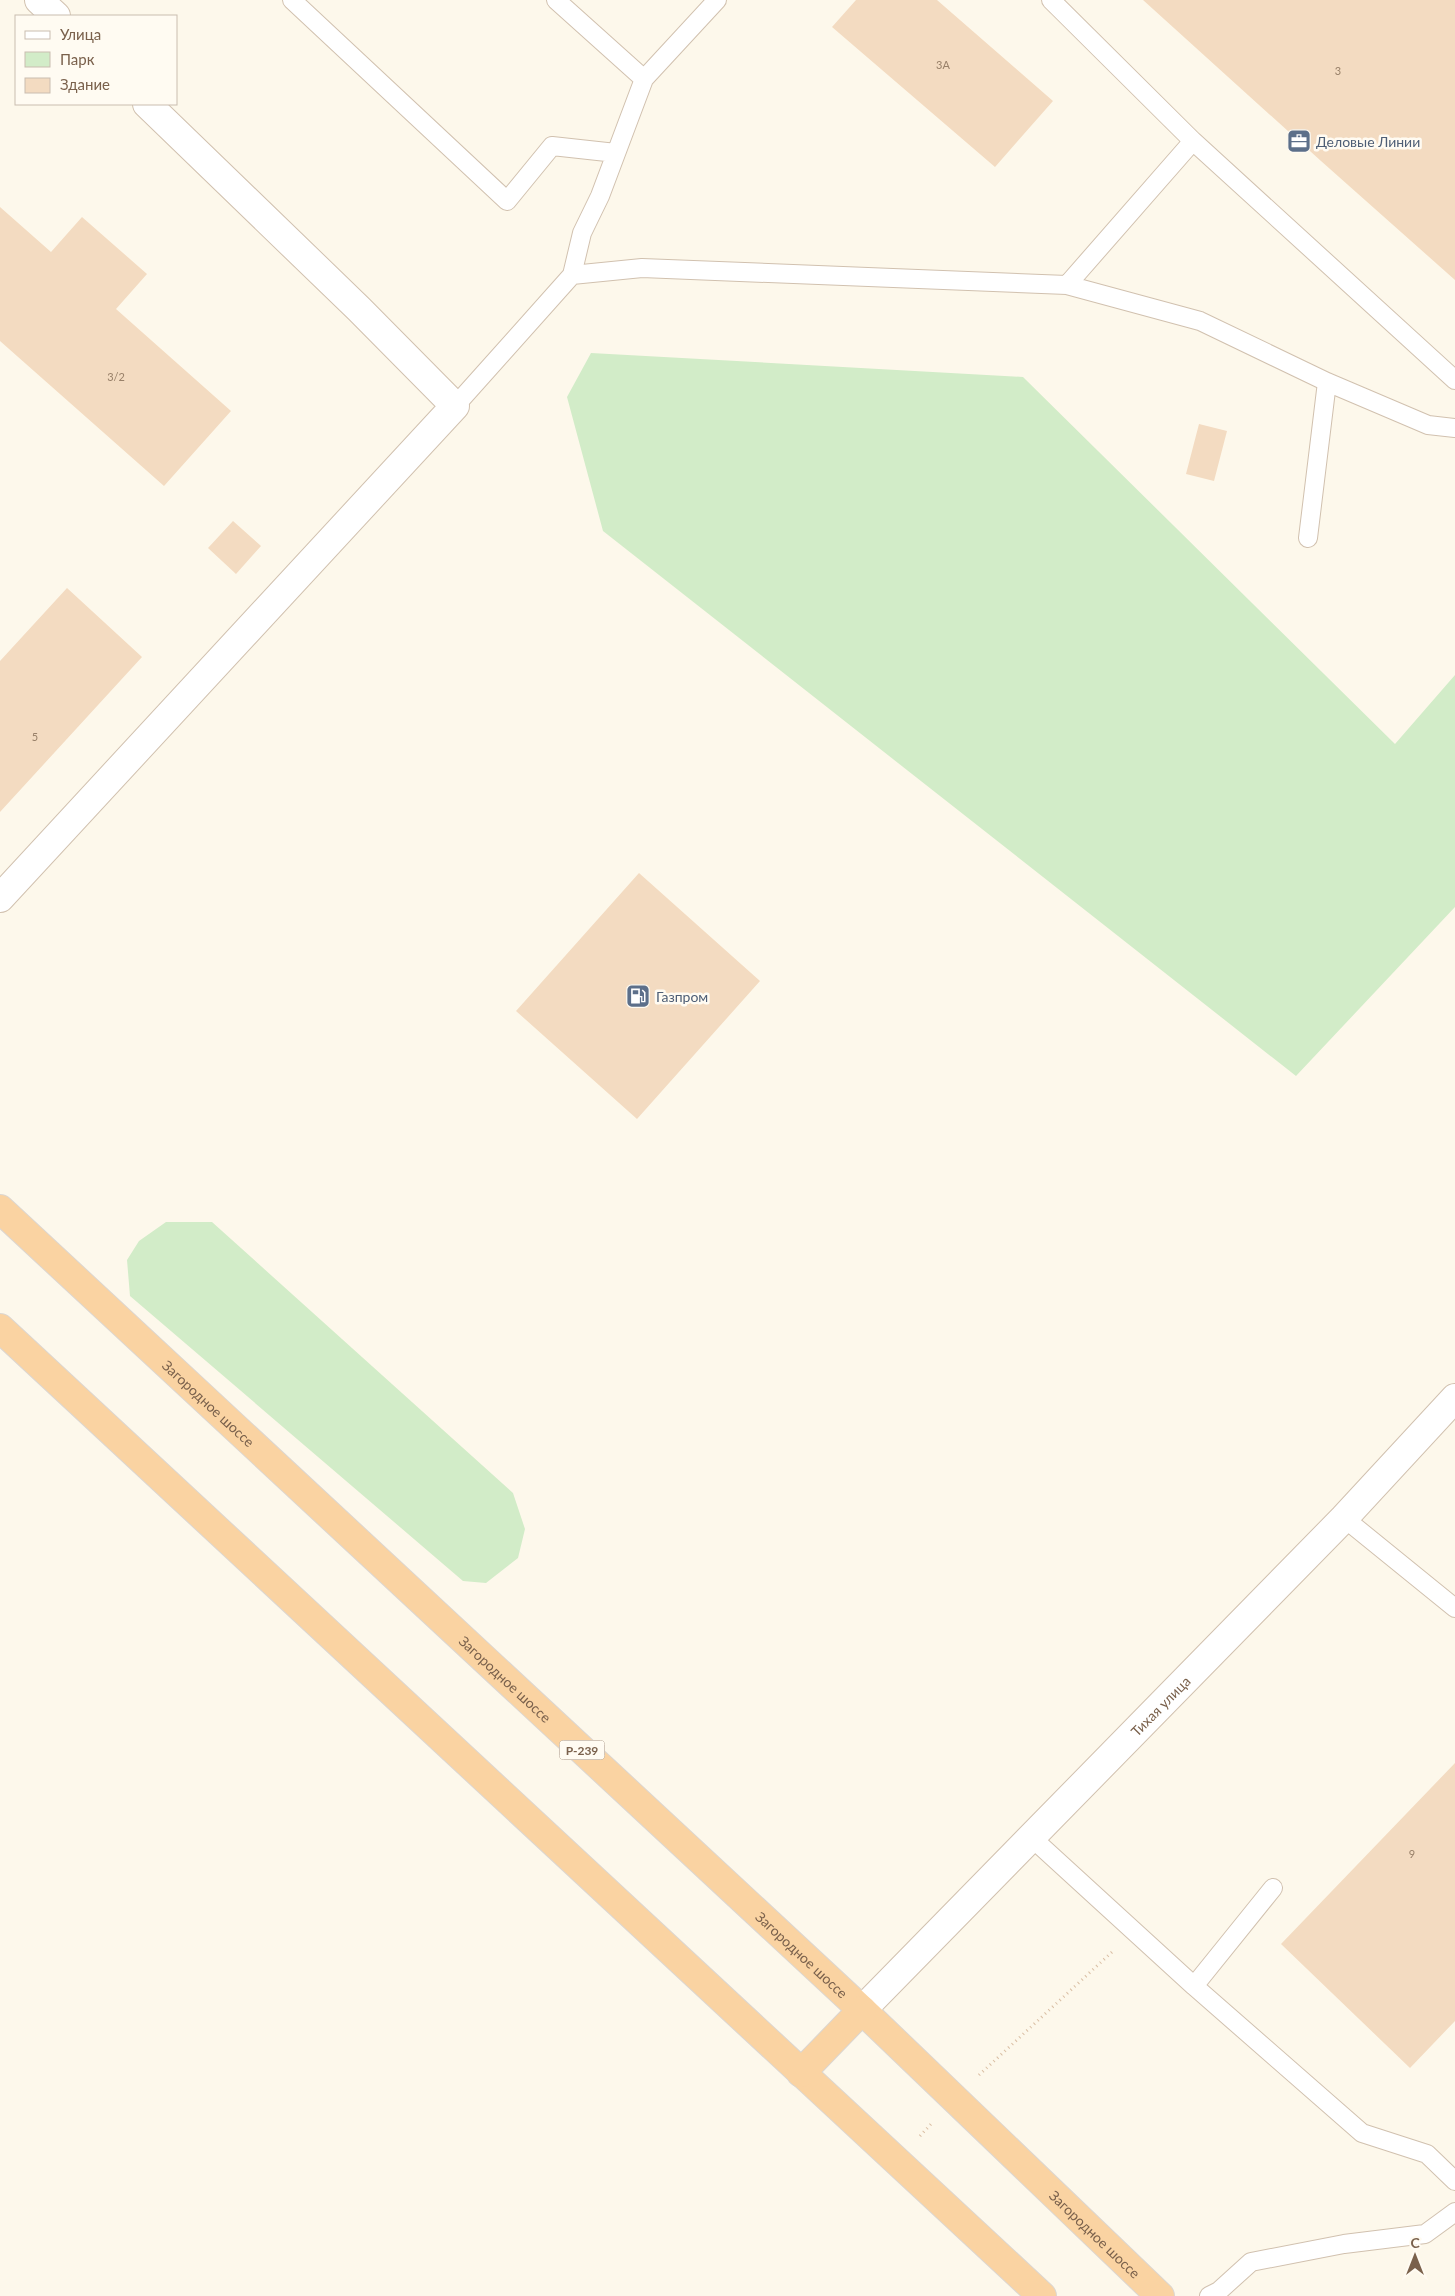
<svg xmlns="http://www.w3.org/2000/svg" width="1455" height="2296" font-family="Lato,sans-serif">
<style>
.green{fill:#d2ecc8}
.building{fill:#f3dbc1}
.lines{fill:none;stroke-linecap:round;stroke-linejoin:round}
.service-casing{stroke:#d1c1af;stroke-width:20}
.minor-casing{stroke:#d1c1af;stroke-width:30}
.trunk-casing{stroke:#dcd6d0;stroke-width:30}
.path{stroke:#d9bea3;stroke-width:3;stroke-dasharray:1 4;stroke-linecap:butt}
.service{stroke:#fff;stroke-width:18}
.minor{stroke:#fff;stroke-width:28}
.trunk{stroke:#fad3a2;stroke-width:28}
.labels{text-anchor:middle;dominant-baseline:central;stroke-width:5;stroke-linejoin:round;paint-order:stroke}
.number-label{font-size:11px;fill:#988069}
.shield{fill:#fffbf2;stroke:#a28f7e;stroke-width:1}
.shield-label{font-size:12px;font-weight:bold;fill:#7a614c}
.service-label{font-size:14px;fill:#4e5e75;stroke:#fffbf2;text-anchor:start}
.street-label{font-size:14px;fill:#7a614c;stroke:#fffbf2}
</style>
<rect width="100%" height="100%" fill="#fdf8eb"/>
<!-- green -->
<path class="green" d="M 591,353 L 1023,377 L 1395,744 L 1455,675 L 1455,907 L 1296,1076 L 603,531 L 567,397 Z
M 166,1222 L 212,1222 L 513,1493 L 525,1529 L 518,1558 L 486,1583 L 463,1581 L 130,1296 L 127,1260 L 139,1241 Z"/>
<!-- building -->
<path class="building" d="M 856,0 L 937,0 L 1053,101 L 995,167 L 832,27 Z
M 1143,0 L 1455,0 L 1455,280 L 1321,161 Z
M 0,207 L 51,252 L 82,217 L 147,274 L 116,309 L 231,411 L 164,486 L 0,341 Z
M 1199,424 L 1227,431 L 1214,481 L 1186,474 Z
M 233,521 L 261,546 L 236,574 L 208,548 Z
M 67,588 L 142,657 L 0,812 L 0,661 Z
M 639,873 L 760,981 L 637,1119 L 516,1011 Z
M 1455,1763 L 1455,2021 L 1410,2068 L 1281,1944 Z"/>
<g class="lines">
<!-- service casing -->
<g class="service-casing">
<path id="service" d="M 292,0 L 507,201 L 552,146 L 616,153
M 556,0 L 644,79 L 600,196 L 582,233 L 572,275
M 1051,0 L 1193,141 L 1067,285
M 644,79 L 717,0
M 1193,141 L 1455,380
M 455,406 L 572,275 L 642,268 L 1067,285 L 1200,321 L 1327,382 L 1428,425 L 1455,428
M 1308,538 L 1327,382
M 1344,1518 L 1455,1608
M 1031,1837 L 1194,1986 L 1273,1888
M 1194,1986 L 1362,2133 L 1427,2154 L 1455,2181
M 1209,2296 L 1219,2291 L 1251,2262 L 1344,2244 L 1425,2234 L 1455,2212"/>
</g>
<!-- minor casing -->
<g class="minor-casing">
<g id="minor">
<path d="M 39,0 L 56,16"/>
<path d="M 0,898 L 455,406 L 359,309 L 147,104"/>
<path id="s1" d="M 862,2010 L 1344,1518 L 1455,1398"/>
</g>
</g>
<!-- trunk casing -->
<g class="trunk-casing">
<g id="trunk">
<path id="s2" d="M 0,1209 L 862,2010 L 1160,2296"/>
<path d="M 0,1328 L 1042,2296"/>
<path d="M 801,2073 L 862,2010"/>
</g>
</g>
<!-- path -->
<path class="path" d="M 979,2075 L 1112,1952
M 920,2136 L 931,2124"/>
<!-- service -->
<use href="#service" class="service"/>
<!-- minor -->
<use href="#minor" class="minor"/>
<!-- trunk -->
<use href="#trunk" class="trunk"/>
</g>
<!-- icons -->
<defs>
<g id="office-square" transform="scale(1.25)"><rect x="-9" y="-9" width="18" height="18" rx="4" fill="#5c6f8a" stroke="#fffbf2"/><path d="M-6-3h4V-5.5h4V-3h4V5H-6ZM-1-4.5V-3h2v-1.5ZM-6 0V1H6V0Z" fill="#fff"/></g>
<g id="fuel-square" transform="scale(1.25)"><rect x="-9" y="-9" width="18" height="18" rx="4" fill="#5c6f8a" stroke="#fffbf2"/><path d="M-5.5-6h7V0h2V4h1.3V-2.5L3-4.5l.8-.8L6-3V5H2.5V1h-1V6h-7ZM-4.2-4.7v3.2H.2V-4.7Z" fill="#fff"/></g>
</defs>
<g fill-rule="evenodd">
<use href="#office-square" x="1299" y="141"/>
<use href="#fuel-square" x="638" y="996"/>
</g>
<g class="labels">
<!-- number labels -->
<g class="number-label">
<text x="943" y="64">3А</text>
<text x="1338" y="70">3</text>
<text x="116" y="376">3/2</text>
<text x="35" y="736">5</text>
<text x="1412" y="1853">9</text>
</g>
<!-- shield labels -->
<rect class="shield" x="559.5" y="1740.5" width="45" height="19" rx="4"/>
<g class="shield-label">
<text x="582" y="1750">Р-239</text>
</g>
<!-- service labels -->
<g class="service-label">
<text x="1316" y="141">Деловые Линии</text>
<text x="656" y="996">Газпром</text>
</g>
<!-- street labels -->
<g class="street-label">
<text stroke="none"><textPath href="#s2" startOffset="285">Загородное шоссе</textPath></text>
<text stroke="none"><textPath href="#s2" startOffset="690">Загородное шоссе</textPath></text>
<text stroke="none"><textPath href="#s1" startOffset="426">Тихая улица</textPath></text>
<text stroke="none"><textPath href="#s2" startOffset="1095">Загородное шоссе</textPath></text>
<text stroke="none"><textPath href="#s2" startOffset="1500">Загородное шоссе</textPath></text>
</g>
</g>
<!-- legend -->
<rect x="15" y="15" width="162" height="90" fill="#fffbf2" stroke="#cabdb0"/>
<rect x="25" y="31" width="25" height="8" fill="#ffffff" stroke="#cabdb0"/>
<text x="60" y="40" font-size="15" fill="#7a614c">Улица</text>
<rect x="25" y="52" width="25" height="15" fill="#d2ecc8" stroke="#cabdb0"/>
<text x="60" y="65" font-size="15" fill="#7a614c">Парк</text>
<rect x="25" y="78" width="25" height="15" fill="#f3dbc1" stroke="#cabdb0"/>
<text x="60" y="90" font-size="15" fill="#7a614c">Здание</text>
<!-- north arrow -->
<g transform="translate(1415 2256)" stroke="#fffbf2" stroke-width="4" paint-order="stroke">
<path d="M0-4L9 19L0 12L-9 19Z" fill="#7a614c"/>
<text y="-8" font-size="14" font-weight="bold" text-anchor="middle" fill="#7a614c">С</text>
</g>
</svg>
